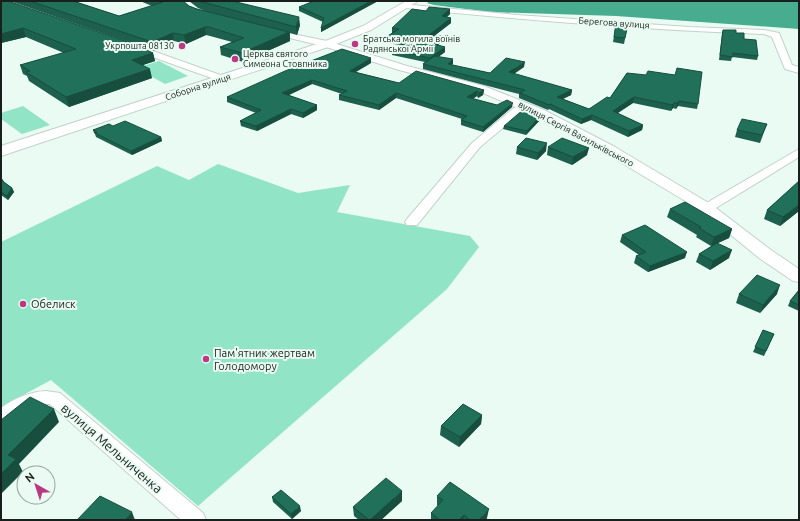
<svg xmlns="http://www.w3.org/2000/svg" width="800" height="521" font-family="Ubuntu,sans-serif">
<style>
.green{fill:#92e4c7}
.water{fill:#48ad8e}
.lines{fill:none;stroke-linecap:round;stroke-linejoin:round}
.minor-casing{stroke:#c2d2cb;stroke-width:2}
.tertiary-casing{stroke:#c2d2cb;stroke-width:2}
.secondary-casing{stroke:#c2d2cb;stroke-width:2}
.minor{fill:#fff;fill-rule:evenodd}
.tertiary{fill:#fff;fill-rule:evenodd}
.secondary{fill:#fff;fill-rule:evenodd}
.wall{fill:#1c604d}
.shaded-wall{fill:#174e3e}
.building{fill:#217059;stroke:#174e3e}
.poi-dot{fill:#bb3982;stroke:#eafbf4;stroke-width:1.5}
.labels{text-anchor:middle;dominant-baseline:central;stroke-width:4;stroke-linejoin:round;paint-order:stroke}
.far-street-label{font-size:9px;fill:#191f1c;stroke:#eafbf4}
.far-poi-label{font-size:9px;fill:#191f1c;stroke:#eafbf4;text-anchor:start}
.poi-label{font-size:11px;fill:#191f1c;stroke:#eafbf4;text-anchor:start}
.near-street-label{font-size:13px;fill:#191f1c;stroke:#eafbf4}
</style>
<rect width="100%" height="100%" fill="#eafbf4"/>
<!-- green -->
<path class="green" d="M 159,61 L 188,76 L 165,84 L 136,68 Z
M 23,106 L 50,125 L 22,134 L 1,119 L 1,113 Z
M 218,164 L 298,193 L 350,185 L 337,212 L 470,236 L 479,247 L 447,289 L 198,506 L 51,380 L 14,400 L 1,410 L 1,242 L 157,166 L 189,180 Z"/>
<!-- water -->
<path class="water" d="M 430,1 L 799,1 L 799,29 L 616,16 L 489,12 L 434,5 L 427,3 Z"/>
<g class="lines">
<!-- minor casing -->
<g class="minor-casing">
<path id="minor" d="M 402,4 L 517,15 L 689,27 L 764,30 L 779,33 L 792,65 L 799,67 L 799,73 L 785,69 L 772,37 L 764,34 C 644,30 524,20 405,8 L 401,6 Z
M 270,30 L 273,30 L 327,41 L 331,44 L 327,47 L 273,34 L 270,34 Z
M 136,45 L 226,77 L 228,79 L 226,81 L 220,81 L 133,50 L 132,48 L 133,46 Z
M 526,103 L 531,106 L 522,112 L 480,147 L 417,225 L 407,225 L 405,222 L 407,219 L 472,143 L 514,108 Z
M 799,149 L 799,157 L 711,211 L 703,211 L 701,208 L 703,205 Z
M 46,391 L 60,393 L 203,513 L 206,520 L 181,520 L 50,404 C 27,403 20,418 1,424 L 1,408 C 15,398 29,392 46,391 Z"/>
</g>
<!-- tertiary casing -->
<g class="tertiary-casing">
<path id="tertiary" d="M 327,41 L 407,66 L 484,86 L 544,110 L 615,147 L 712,205 L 771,250 L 799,269 L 799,282 L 793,281 L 759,258 L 702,211 L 605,153 L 536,116 L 476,90 L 399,70 L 323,46 L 322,44 Z"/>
</g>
<!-- secondary casing -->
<g class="secondary-casing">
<path id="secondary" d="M 406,1 L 418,1 L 371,30 L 331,46 L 1,156 L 1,146 L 323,42 L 363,26 Z"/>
</g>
<!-- minor -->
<use href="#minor" class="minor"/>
<!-- tertiary -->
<use href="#tertiary" class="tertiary"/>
<!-- secondary -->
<use href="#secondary" class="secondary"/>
</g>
<!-- wall -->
<path class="wall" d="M 1,1 L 142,48 L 153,53 L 155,61 L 143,65 L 152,78 L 69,107 L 29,81 L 27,76 L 23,74 L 20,65 L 64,53 L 26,37 L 1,43 Z
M 10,1 L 73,1 L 119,16 L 152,6 L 140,1 L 183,1 L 189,6 L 197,9 L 248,22 L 205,11 L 198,8 L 189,1 L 232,1 L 300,25 L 297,35 L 290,33 L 290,41 L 243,62 L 221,55 L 220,47 L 232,42 L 210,36 L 206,35 L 186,44 L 174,41 L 154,51 Z
M 378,1 L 321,32 L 321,28 L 323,22 L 299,11 L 299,7 Z
M 450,9 L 450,14 L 447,17 L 451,23 L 434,36 L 441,36 L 441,42 L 438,45 L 445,47 L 445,52 L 438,57 L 453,59 L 452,65 L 490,73 L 524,67 L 514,74 L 572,90 L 571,95 L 563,99 L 589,109 L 610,98 L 627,73 L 698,104 L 697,109 L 678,106 L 676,109 L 673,108 L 671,111 L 633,103 L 617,113 L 643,125 L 642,130 L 628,137 L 591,120 L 581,124 L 549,109 L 548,110 L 519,98 L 519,94 L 423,69 L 423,64 L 425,62 L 392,55 L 392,50 L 401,45 L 386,43 L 386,37 L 393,33 L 392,33 L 392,28 L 426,11 Z
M 616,23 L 628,24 L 624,44 L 613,42 Z
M 723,30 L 736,33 L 744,39 L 758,56 L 757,60 L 732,57 L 731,61 L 719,60 L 722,34 Z
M 371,63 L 356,72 L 399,83 L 484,90 L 483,95 L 478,98 L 477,96 L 473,99 L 497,105 L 512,107 L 483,132 L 461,125 L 461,120 L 462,119 L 396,98 L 379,110 L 339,100 L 339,95 L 342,94 L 312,84 L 288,95 L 317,105 L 317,110 L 303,118 L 291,114 L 257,131 L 241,126 L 240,121 L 256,113 L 227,102 L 227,97 Z
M 540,120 L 526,135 L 503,129 L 504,126 Z
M 767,124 L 760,143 L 735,137 L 737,130 Z
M 113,126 L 161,137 L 162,141 L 132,155 L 96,137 L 95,134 L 94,133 L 93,130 Z
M 517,147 L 546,151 L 537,160 L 516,154 Z
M 548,147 L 587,155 L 572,165 L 547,155 Z
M 1,177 L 5,183 L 12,188 L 14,192 L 8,200 L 1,195 Z
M 799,181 L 799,211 L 780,226 L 764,219 L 767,210 Z
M 670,209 L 732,229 L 729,238 L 718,243 L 729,258 L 710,270 L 696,262 L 699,254 L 716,243 L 711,246 L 696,237 L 697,235 L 667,217 Z
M 622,235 L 685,258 L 648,272 L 634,263 L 636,256 L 639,255 L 620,242 Z
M 799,290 L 799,311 L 788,306 L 790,301 Z
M 739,294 L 777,294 L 760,313 L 736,303 Z
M 763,330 L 774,334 L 764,356 L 753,352 Z
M 482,415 L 481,424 L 459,447 L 440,435 L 441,426 Z
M 437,496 L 487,518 L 486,520 L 431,520 L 431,513 L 438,506 L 437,505 Z
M 272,497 L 301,511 L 292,519 L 273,502 Z
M 402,501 L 381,520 L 359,520 L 354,516 L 353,507 Z"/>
<!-- shaded-wall -->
<path class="shaded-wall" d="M 371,1 L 378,1 L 321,32 L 321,28 Z
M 450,9 L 450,14 L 442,21 L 442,16 Z
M 299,17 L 300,25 L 297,35 L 296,27 Z
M 451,18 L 451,23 L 429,40 L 429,35 Z
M 205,27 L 206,35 L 186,44 L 184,35 Z
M 23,28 L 26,37 L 1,43 L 1,34 Z
M 289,32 L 290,41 L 243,62 L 242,53 Z
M 173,33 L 174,41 L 154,51 L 152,42 Z
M 441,36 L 441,42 L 434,49 L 434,44 Z
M 445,47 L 445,52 L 430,63 L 430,58 Z
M 153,53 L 155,61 L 134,68 L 132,60 Z
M 371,58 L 371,63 L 350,75 L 350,71 Z
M 453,59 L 453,64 L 447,69 L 448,64 Z
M 525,62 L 524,67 L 508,77 L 509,72 Z
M 150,69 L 152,78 L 69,107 L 66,97 Z
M 312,80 L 312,84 L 283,98 L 282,93 Z
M 484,90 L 483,95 L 478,98 L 479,93 Z
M 572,90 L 571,95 L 556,102 L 557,97 Z
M 477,91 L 477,96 L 467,102 L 467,97 Z
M 396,93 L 396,98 L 379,110 L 379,105 Z
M 634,97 L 633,103 L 612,117 L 613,111 Z
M 679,101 L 678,106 L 676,109 L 677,103 Z
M 513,103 L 512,107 L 483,132 L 483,127 Z
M 674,103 L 673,108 L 671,111 L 672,105 Z
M 317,105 L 317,110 L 303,118 L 303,113 Z
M 291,109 L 291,114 L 257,131 L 256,126 Z
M 592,115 L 591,120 L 581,124 L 582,119 Z
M 540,116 L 540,120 L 526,135 L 527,131 Z
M 643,125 L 642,130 L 628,137 L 629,131 Z
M 161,137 L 162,141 L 132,155 L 131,151 Z
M 547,143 L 546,151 L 537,160 L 538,153 Z
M 589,148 L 587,155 L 572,165 L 573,157 Z
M 12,188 L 14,192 L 8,200 L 7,196 Z
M 799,205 L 799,211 L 780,226 L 783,217 Z
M 732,229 L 729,238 L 711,246 L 714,237 Z
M 732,250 L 729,258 L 710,270 L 713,261 Z
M 687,252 L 685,258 L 648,272 L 650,266 Z
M 780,285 L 777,294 L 760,313 L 763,305 Z
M 54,409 L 59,422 L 19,464 L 23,472 L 1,494 L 1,474 L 8,455 Z
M 482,415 L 481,424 L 459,447 L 460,437 Z
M 402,491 L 402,501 L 381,520 L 370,520 Z
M 300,506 L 301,511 L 292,519 L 291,514 Z
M 489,509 L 487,518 L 486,520 L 479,520 Z
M 132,512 L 135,520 L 125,520 Z
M 464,515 L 463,520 L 459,520 Z"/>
<!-- building -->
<path class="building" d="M 1,1 L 8,1 L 142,47 L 140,47 L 153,53 L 132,60 L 150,69 L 66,97 L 26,72 L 30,71 L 20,65 L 76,49 L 23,28 L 1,34 Z
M 30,1 L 73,1 L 119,16 L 163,2 L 159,1 L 183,1 L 189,6 L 197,9 L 289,32 L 242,53 L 220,47 L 244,38 L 209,27 L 205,27 L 184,35 L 173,33 L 152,42 Z
M 199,1 L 232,1 L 299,17 L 296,27 Z
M 314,1 L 371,1 L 321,28 L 324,18 L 299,7 Z
M 429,7 L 450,9 L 442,16 L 451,18 L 429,35 L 441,36 L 434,44 L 445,47 L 430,58 L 392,50 L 408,42 L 386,37 L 399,29 L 392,28 L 412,9 L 426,11 Z
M 616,23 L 628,24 L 625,38 L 614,37 Z
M 723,30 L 736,30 L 736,33 L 744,33 L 744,39 L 756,40 L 758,56 L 733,53 L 733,57 L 720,55 Z
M 342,49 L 371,58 L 350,71 L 399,83 L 416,71 L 484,90 L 479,93 L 477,91 L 467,97 L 497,105 L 507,100 L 513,103 L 483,127 L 461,120 L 467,116 L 396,93 L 379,105 L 339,95 L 347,91 L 312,80 L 282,93 L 317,105 L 303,113 L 291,109 L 256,126 L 240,121 L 261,110 L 227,97 L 285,71 Z
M 435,56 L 453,59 L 448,64 L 490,73 L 506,58 L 525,62 L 509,72 L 572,90 L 557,97 L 589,109 L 607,97 L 610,98 L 627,73 L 646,75 L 648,71 L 675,75 L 677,68 L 702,72 L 698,104 L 679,101 L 677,103 L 674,103 L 672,105 L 634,97 L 613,111 L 643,125 L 629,131 L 592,115 L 582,119 L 550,104 L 549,105 L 520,93 L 525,90 L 423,64 Z
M 524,109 L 540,116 L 527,131 L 504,126 Z
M 742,119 L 767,124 L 762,135 L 737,130 Z
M 125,121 L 161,137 L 131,151 L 95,133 L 97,132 L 93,130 L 109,124 L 113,126 Z
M 526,138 L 547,143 L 538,153 L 517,147 Z
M 562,138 L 589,148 L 573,157 L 548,147 Z
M 1,180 L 12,188 L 7,196 L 1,192 Z
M 799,181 L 799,205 L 783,217 L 767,210 Z
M 685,202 L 732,229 L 714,237 L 699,228 L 701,227 L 670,209 Z
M 645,225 L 687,252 L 650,266 L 636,256 L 646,252 L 622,235 Z
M 717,243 L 732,250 L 713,261 L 699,254 Z
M 757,275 L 780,285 L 763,305 L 739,294 Z
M 799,290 L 799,305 L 790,301 Z
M 763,330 L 774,334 L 766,351 L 755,347 Z
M 30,397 L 54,409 L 8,455 L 16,459 L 1,474 L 1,420 Z
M 463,404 L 482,415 L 460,437 L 441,426 Z
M 386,478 L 402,491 L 370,520 L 369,520 L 353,507 Z
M 450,482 L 489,509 L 479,520 L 470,520 L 464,515 L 459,520 L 440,520 L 431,513 L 443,500 L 437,496 Z
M 281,490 L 300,506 L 291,514 L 272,497 Z
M 100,496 L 132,512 L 125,520 L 77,520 Z"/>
<!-- markers -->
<g class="poi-dot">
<circle cx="355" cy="44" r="4"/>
<circle cx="182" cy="46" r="4"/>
<circle cx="235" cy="59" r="4"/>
<circle cx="23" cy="304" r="4"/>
<circle cx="206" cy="359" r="4"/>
</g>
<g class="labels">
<!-- far-street labels -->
<g class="far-street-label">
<text transform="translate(614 23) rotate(4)">Берегова вулиця</text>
<text transform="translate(198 87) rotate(-18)">Соборна вулиця</text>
<text transform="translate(576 134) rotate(28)">вулиця Сергія Васильківського</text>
</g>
<!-- far-poi labels -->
<g class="far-poi-label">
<text x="363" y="39">Братська могила воїнів<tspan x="363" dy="10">Радянської Армії</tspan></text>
<text x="174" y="46" text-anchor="end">Укрпошта 08130</text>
<text x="243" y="54">Церква святого<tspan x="243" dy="10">Симеона Стовпника</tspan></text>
</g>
<!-- poi labels -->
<g class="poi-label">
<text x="31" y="304">Обелиск</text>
<text x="214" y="353">Пам'ятник жертвам<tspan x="214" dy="13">Голодомору</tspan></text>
</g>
<!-- near-street labels -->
<g class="near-street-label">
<text transform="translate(112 448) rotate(41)">вулиця Мельниченка</text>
</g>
</g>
<!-- border -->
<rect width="800" height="521" fill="none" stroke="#191f1c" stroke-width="4"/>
<!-- north arrow -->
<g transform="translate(36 485) rotate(321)"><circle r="19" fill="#eafbf4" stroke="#96a39e"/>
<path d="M0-3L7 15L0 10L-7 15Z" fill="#bb3982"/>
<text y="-6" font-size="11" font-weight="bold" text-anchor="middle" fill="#191f1c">N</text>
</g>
</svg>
